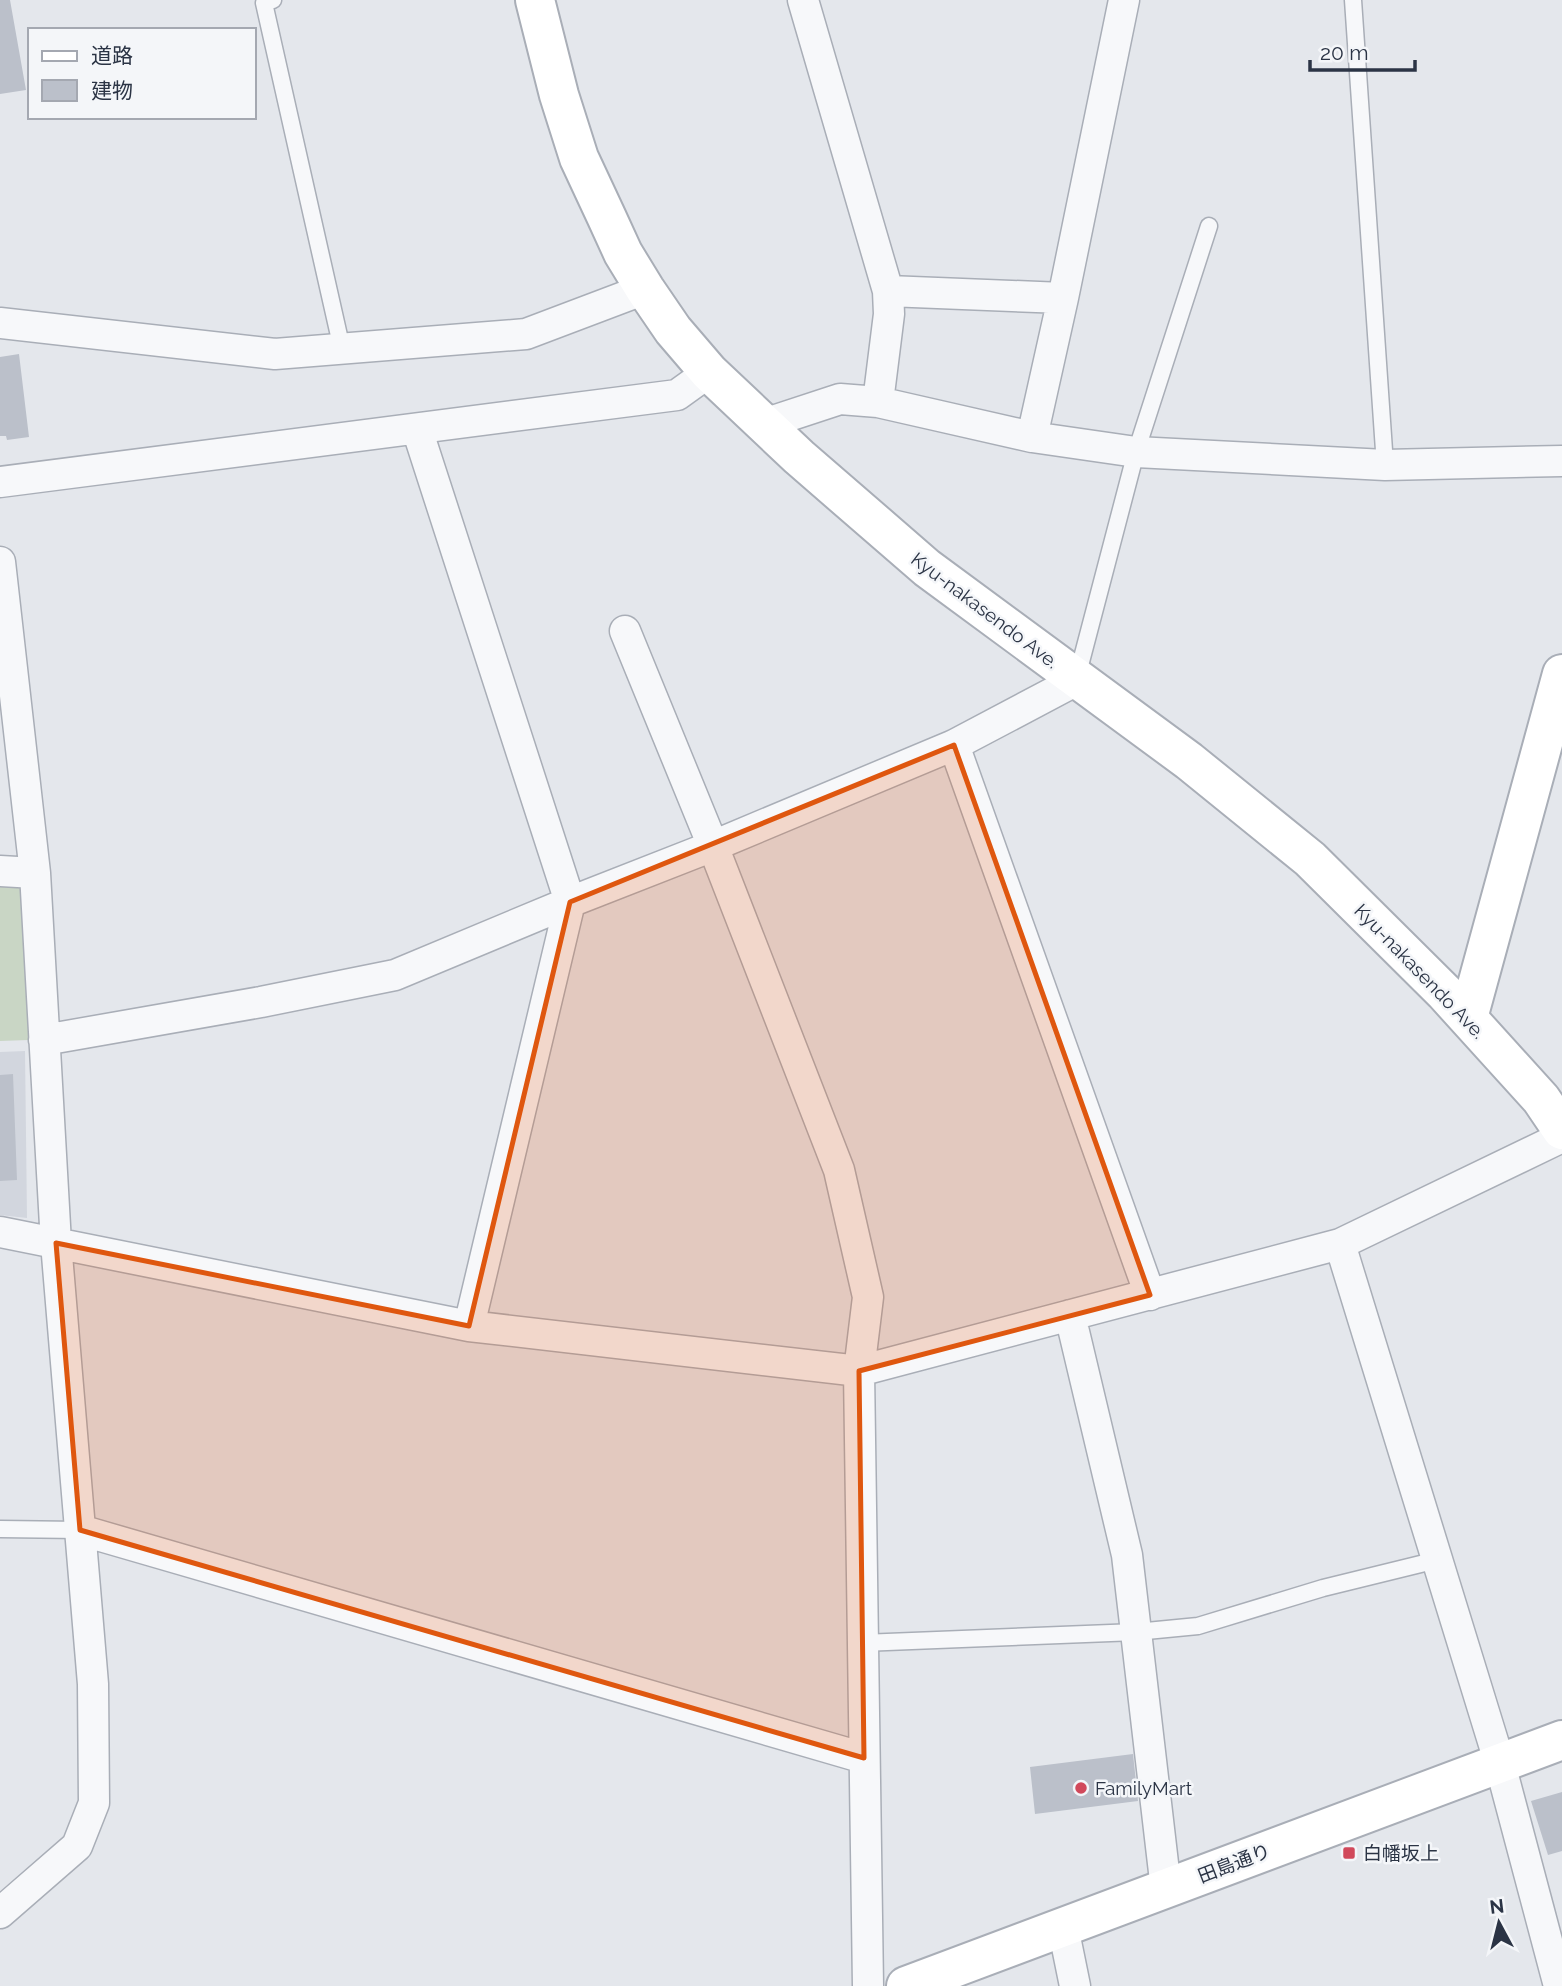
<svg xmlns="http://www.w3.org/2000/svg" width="1562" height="1986" font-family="Raleway,'Noto Sans JP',sans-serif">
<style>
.built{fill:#d2d6de}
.green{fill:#c9d6c5}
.building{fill:#bbc0ca}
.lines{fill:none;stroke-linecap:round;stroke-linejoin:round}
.lane-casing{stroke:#a9aeb7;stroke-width:19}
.street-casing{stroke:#a9aeb7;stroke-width:33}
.secondary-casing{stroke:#a9aeb7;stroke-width:42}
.lane{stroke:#f7f8fa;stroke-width:16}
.street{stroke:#f7f8fa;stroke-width:30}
.secondary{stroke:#fff;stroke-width:38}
.marked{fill:#df570f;fill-opacity:0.2;stroke:#df570f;stroke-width:5;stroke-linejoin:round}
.poi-dot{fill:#d1495b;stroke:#f4f6f9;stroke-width:2.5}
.labels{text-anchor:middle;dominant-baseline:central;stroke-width:5;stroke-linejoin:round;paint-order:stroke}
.street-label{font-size:19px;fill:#2b3445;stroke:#f4f6f9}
.poi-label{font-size:19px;fill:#2b3445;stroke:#f4f6f9;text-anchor:start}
</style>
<rect width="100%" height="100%" fill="#e4e7ec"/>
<!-- built -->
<path class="built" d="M 25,1051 L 27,1218 L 0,1215 L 0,1052 Z"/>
<!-- green -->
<path class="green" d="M 0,885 L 22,886 L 29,1040 L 0,1041 Z"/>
<!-- building -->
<path class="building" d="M 0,0 L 10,0 L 26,90 L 0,94 Z
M 19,354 L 29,437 L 7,440 L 6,436 L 0,436 L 0,357 Z
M 13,1074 L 17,1180 L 0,1181 L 0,1075 Z
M 1133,1754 L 1138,1801 L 1035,1814 L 1030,1767 Z
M 1562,1792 L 1562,1851 L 1548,1855 L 1531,1801 Z"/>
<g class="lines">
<!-- lane casing -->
<g class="lane-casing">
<path id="lane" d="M 273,0 L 264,3 L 342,349
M 1353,0 L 1385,465
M 1077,677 L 1136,452 L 1209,226
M 0,1529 L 80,1530
M 862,1643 L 1136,1632 L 1198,1626 L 1323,1588 L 1437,1560"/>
</g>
<!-- street casing -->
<g class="street-casing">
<path id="street" d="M 803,0 L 888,291 L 1063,298
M 0,323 L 275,354 L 526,334 L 645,289
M 878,402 L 889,314 L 888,291
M 764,424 L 840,399 L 878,402 L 1032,437 L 1136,452 L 1385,465 L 1562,461
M 417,429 L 570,902 L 469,1326
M 1032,437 L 1063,298 L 1124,0
M 0,482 L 677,395 L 709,372
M 0,562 L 35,873 L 56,1243 L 93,1684 L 94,1803 L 77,1846 L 0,1913
M 625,631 L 713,846 L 839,1170 L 868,1297 L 859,1371 L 868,1986
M 954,745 L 1150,1295
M 0,871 L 35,873
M 44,1040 L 261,1002 L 395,975 L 570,902 L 713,846 L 954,745 L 1077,680
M 0,1232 L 469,1326 L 859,1371 L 1340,1244 L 1562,1137
M 1340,1244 L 1500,1764 L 1559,1986
M 1070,1315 L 1127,1555 L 1166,1889
M 80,1530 L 864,1758
M 1063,1927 L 1075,1986"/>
</g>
<!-- secondary casing -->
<g class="secondary-casing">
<path id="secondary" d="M 535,0 L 559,95 L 579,158 L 607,218 L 623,253 L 645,289 L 673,330 L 709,372 L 799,457 L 927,568 L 1189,761 L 1310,859 L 1444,992 L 1541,1099 L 1562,1130
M 1468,1018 L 1562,674
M 906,1986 L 1562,1740"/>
</g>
<!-- lane -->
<use href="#lane" class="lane"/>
<!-- street -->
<use href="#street" class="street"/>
<!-- secondary -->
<use href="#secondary" class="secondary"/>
</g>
<!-- marked area -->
<path class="marked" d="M 954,745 L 1150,1295 L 859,1371 L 864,1758 L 80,1530 L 56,1243 L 469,1326 L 570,902 Z"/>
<!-- markers -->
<g class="poi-dot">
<circle cx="1081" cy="1788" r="7"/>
<rect x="1342" y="1846" width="14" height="14" rx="3.5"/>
</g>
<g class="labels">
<!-- street labels -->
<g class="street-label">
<text transform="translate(985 610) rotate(37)">Kyu-nakasendo Ave.</text>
<text transform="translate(1420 971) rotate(46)">Kyu-nakasendo Ave.</text>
<text transform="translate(1234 1863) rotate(-21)">田島通り</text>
</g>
<!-- poi labels -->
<g class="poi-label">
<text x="1095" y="1788">FamilyMart</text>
<text x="1363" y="1853">白幡坂上</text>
</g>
</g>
<!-- legend -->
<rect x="28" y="28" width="228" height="91" fill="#f4f6f9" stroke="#a4a8b1" stroke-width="2"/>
<rect x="42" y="51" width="35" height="10" fill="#ffffff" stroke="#a4a8b1" stroke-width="2"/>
<text x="91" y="63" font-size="21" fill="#2b3445">道路</text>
<rect x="42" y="80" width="35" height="21" fill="#bbc0ca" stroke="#a4a8b1" stroke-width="2"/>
<text x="91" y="98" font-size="21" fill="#2b3445">建物</text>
<!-- north arrow -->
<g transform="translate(1499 1923) rotate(353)" stroke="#f4f6f9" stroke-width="5" paint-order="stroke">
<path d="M0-5L12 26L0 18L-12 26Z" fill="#2b3445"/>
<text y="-10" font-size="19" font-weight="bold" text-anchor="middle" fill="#2b3445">N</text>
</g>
<!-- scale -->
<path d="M1310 60v10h105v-10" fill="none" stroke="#2b3445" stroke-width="3.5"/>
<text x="1320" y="60" font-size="21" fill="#2b3445" stroke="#f4f6f9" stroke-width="5" paint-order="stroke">20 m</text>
</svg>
